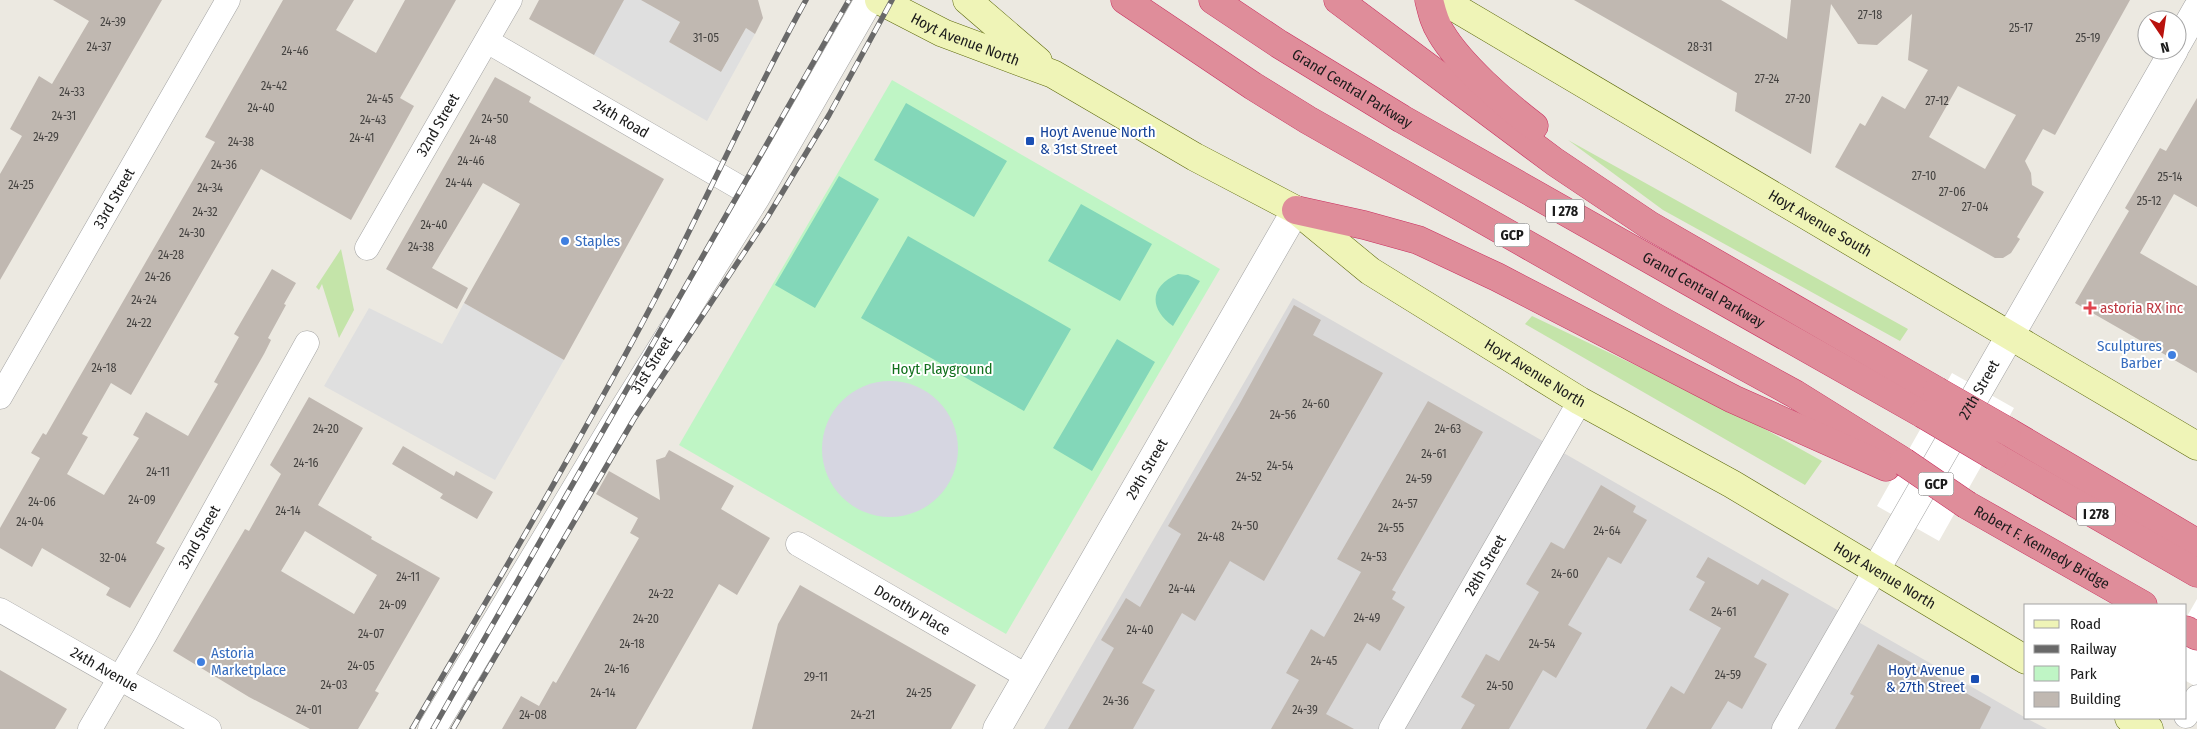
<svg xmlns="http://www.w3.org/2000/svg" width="2197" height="729" font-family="'Fira Sans Condensed',sans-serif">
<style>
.residential{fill:#d9d8d8}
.grass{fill:#c4e4a9}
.park{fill:#bff5c5}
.pitch{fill:#83d7b9}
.parking{fill:#dfdfdf}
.plaza{fill:#d6d6e1}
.pier{fill:#fff}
.building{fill:#c0b8b1;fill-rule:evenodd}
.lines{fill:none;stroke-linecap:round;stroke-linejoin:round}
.minor-casing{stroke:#a2a2a2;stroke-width:25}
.tertiary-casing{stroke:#a2a2a2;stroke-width:29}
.secondary-casing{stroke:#5c680c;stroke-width:29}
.motorway-casing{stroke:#c92f5f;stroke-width:29}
.minor{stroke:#fff;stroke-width:24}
.tertiary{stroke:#fff;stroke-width:28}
.secondary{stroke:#eff4b7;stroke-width:28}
.motorway{stroke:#df8d9a;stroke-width:28}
.rail-casing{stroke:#696969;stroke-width:5.5}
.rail{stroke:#fff;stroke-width:4;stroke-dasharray:11;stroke-linecap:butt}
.motorway-bridge-casing{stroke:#c92f5f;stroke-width:29;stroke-linecap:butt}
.motorway-bridge{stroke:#df8d9a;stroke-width:28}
.transit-dot{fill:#1a4fb4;stroke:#fff;stroke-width:2}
.shop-dot{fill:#3f7fe0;stroke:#fff;stroke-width:2}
.health-dot{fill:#e0444e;stroke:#fff;stroke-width:2}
.labels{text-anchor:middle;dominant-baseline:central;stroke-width:4;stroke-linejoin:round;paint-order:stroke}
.number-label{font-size:12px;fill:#444240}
.shield{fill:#fff;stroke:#5f5f5f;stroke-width:1}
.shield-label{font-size:14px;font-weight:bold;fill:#1b1b1b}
.street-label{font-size:15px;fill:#1b1b1b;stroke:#fff}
.transit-label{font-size:15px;fill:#164399;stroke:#fff;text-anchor:start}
.shop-label{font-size:15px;fill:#366cbe;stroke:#fff;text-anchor:start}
.health-label{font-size:15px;fill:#be3a42;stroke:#fff;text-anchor:start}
.park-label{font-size:15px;fill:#12701d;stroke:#fff}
</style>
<rect width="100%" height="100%" fill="#ece9e1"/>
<!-- residential -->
<path class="residential" d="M 1293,298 L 2026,718 L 2047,729 L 1044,729 Z"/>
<!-- grass -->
<path class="grass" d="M 1568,140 L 1908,329 L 1900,341 L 1663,210 Z
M 341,249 L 354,310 L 339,338 L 322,284 L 319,290 L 316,287 Z
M 1532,316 L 1736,413 L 1822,461 L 1805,485 L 1525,324 Z"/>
<!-- park -->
<path class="park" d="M 892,80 L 1220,269 L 1006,634 L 679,445 Z"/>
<!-- pitch -->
<path class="pitch" d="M 906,103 L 1007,161 L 974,217 L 874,160 Z
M 839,176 L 879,199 L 815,308 L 775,285 Z
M 1081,204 L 1152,244 L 1120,301 L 1048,261 Z
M 908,236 L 1071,329 L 1024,411 L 861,318 Z
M 1178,274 L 1188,275 L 1200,281 L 1173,326 C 1149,309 1149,286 1178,274 Z
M 1117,339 L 1155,362 L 1092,471 L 1053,448 Z"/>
<!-- parking -->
<path class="parking" d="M 609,0 L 652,0 L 650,5 L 680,22 L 669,42 L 721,72 L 746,28 L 755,34 L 707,121 L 594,55 Z
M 464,303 L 564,360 L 495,480 L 324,386 L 369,308 L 442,344 Z"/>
<!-- plaza -->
<path class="plaza" d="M822 449a68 68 0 1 1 136 0a68 68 0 1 1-136 0Z"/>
<!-- pier -->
<path class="pier" d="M 1952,373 L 2014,408 L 1939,541 L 1877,506 Z
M 2197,599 L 2197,687 L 2186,681 L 2186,618 Z"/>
<!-- building -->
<path class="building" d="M 53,0 L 162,0 L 0,280 L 0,174 L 22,136 L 10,129 L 39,76 L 52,84 L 89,21 Z
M 283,0 L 354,0 L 336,30 L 376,53 L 405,0 L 456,0 L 400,98 L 414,106 L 351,220 L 261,169 L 131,395 L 111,383 L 82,434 L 88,437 L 67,474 L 104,495 L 139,438 L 133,435 L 146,412 L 188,436 L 218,384 L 214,382 L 239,337 L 234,334 L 272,269 L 296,283 L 284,304 L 286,305 L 268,338 L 271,340 L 264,354 L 156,543 L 165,548 L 130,608 L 106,595 L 110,588 L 42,548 L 32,567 L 0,548 L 0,528 L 40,458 L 31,453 L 43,433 L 46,435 L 215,142 L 205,137 Z
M 539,0 L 624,0 L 594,55 L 529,19 Z
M 641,0 L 758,0 L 763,18 L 755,34 L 746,28 L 721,72 L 669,42 L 680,22 Z
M 1574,0 L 1721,0 L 1787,39 L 1791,0 L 2130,0 L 2055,135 L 2043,129 L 2025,161 L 2031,173 L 2032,185 L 2044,192 L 2017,237 L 2020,239 L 2011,253 L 2003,258 L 1995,258 L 1835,167 L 1860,123 L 1865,126 L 1882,96 L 1905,109 L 1928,70 L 1908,60 L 1912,14 L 1877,45 L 1858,44 L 1831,4 L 1811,154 L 1735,111 L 1737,93 ZM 1958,86 L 2016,115 L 1985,169 L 1929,137 Z
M 495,77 L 531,97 L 529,102 L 664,179 L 564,360 L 464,303 L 520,204 L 483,183 L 432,268 L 468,288 L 457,309 L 386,269 Z
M 2197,98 L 2197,207 L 2174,194 L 2140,253 L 2197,286 L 2197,373 L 2075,303 L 2129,211 L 2125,208 L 2160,148 L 2166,151 Z
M 1294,305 L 1321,320 L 1313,335 L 1383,373 L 1264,581 L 1230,561 L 1195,621 L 1182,613 L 1142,683 L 1155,690 L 1133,729 L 1068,729 L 1114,648 L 1101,640 L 1126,598 L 1140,607 L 1181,534 L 1168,526 L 1239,405 Z
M 309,397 L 363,428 L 318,505 L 372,537 L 371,539 L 440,578 L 375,691 L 379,693 L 358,729 L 310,729 L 249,697 L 173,651 L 245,529 L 249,531 L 281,474 L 270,465 ZM 305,531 L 377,575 L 354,614 L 281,571 Z
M 1428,401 L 1483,432 L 1392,590 L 1396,592 L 1392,599 L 1405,607 L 1380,651 L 1367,643 L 1326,714 L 1354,729 L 1271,729 L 1299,680 L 1286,673 L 1311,629 L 1324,637 L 1361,572 L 1337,559 Z
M 403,446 L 454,476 L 456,471 L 493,492 L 477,519 L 440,498 L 443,494 L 392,464 Z
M 669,450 L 734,486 L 721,509 L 770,538 L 737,595 L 719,584 L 636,729 L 502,729 L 521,696 L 539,706 L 553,681 L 556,683 L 639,538 L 630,533 L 638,518 L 596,494 L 609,471 L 660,500 L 656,460 L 665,457 Z
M 1601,485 L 1636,506 L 1633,512 L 1647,520 L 1621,564 L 1608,557 L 1568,625 L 1582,633 L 1556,678 L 1543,670 L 1509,729 L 1461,729 L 1475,705 L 1461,697 L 1486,654 L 1499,661 L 1539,592 L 1526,584 L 1551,542 L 1564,549 Z
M 1708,557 L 1758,585 L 1762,579 L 1789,594 L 1754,657 L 1767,664 L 1742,709 L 1728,701 L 1711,729 L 1646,729 L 1671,686 L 1684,694 L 1721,628 L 1689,610 L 1705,582 L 1696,577 Z
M 800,585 L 976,685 L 951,729 L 752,729 L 778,624 Z
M 1878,644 L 1991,707 L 1980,729 L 1835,729 L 1854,696 L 1850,694 Z
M 0,670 L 67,709 L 55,729 L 0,729 Z"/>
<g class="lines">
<!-- minor casing -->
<g class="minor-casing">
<g id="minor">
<path id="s1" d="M 487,41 L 756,197"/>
<path id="s2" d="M 367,248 L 510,0"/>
<path id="s3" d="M 0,397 L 228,0"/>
<path id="s4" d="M 798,544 L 1028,677"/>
<path id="s5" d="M 0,610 L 209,729"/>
<path d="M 2186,716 L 2197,697"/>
<path id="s6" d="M 90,729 L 145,635 L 307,343"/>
<path id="s7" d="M 1391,729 L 1580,401"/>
<path d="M 1784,729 L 1875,571"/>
</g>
</g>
<!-- tertiary casing -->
<g class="tertiary-casing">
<g id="tertiary">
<path d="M 2177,44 L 2197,9"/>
<path id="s8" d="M 1875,571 L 2174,50"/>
<path id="s9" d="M 432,729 L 616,422 L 756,197 L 869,0"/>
<path id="s10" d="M 997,729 L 1296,210"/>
</g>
</g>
<!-- secondary casing -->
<g class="secondary-casing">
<g id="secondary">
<path id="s11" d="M 879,0 L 943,33 L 1053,74 L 1195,157 L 1296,210 L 1370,271 L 1580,401 L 1732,484 L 2026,660"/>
<path d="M 967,0 L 1038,61"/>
<path id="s12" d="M 1442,0 L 2197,446"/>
<path d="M 2129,718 L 2149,729"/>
</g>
</g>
<!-- motorway casing -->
<g class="motorway-casing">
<g id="motorway">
<path d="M 1125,0 L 1253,86 L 1308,120 L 1658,319 L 1795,394 L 1904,462"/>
<path id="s13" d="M 1213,0 L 1279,44 L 1402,119 L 1923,414"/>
<path d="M 1338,0 L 1555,162 L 1649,225 L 1937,391"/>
<path d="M 1429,0 C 1432,12 1434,22 1441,33 C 1460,65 1504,103 1534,126"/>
<path d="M 1296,210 L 1364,225 L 1418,240 L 1497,277 L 1733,399 L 1886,467"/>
<path d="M 2007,431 L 2197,543"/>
<path d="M 1994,456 L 2197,573"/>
<path id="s14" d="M 1967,505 L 2143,605"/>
<path d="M 2186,630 L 2197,636"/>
</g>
</g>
<!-- minor -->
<use href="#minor" class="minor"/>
<!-- tertiary -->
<use href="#tertiary" class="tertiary"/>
<!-- secondary -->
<use href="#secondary" class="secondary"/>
<!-- motorway -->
<use href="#motorway" class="motorway"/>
<!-- rail casing -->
<g class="rail-casing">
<path id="rail" d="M 412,729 C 495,586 579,444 656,297 C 707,199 752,97 806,0
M 433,729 L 849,0
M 453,729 L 634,419 L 767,218 L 829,115 L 892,0"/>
</g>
<!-- rail -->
<use href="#rail" class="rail"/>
<!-- motorway-bridge casing -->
<g class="motorway-bridge-casing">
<path id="motorway-bridge" d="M 1937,391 L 2007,431
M 1923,414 L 1994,456
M 1904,462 L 1967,505"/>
</g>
<!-- motorway-bridge -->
<use href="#motorway-bridge" class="motorway-bridge"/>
</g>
<!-- markers -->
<g class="transit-dot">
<rect x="1025" y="136" width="10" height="10" rx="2.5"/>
<rect x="1970" y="674" width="10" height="10" rx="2.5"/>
</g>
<g class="shop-dot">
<circle cx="565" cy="241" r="5"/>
<circle cx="2172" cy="355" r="5"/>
<circle cx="201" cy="662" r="5"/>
</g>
<path class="health-dot" d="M2087.5 300.5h5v5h5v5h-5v5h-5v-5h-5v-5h5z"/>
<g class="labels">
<!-- number labels -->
<g class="number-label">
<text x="1870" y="15">27-18</text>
<text x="113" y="22">24-39</text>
<text x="2021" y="28">25-17</text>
<text x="706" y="38">31-05</text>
<text x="2088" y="38">25-19</text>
<text x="99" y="47">24-37</text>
<text x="1700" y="47">28-31</text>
<text x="295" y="51">24-46</text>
<text x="1767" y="79">27-24</text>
<text x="274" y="86">24-42</text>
<text x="72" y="92">24-33</text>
<text x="380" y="99">24-45</text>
<text x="1798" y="99">27-20</text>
<text x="1937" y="101">27-12</text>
<text x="261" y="108">24-40</text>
<text x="64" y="116">24-31</text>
<text x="495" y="119">24-50</text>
<text x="373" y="120">24-43</text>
<text x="46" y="137">24-29</text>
<text x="362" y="138">24-41</text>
<text x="483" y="140">24-48</text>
<text x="241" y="142">24-38</text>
<text x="471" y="161">24-46</text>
<text x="224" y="165">24-36</text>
<text x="1924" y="176">27-10</text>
<text x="2170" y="177">25-14</text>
<text x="459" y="183">24-44</text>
<text x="21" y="185">24-25</text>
<text x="210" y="188">24-34</text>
<text x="1952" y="192">27-06</text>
<text x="2149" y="201">25-12</text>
<text x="1975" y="207">27-04</text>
<text x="205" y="212">24-32</text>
<text x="434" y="225">24-40</text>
<text x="192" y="233">24-30</text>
<text x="421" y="247">24-38</text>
<text x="171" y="255">24-28</text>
<text x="158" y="277">24-26</text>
<text x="144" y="300">24-24</text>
<text x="139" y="323">24-22</text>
<text x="104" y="368">24-18</text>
<text x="1316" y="404">24-60</text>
<text x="1283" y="415">24-56</text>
<text x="326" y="429">24-20</text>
<text x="1448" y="429">24-63</text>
<text x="1434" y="454">24-61</text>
<text x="306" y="463">24-16</text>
<text x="1280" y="466">24-54</text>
<text x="158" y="472">24-11</text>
<text x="1249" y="477">24-52</text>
<text x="1419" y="479">24-59</text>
<text x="142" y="500">24-09</text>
<text x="42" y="502">24-06</text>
<text x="1405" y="504">24-57</text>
<text x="288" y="511">24-14</text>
<text x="30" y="522">24-04</text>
<text x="1245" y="526">24-50</text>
<text x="1391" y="528">24-55</text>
<text x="1607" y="531">24-64</text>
<text x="1211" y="537">24-48</text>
<text x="1374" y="557">24-53</text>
<text x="113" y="558">32-04</text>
<text x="1565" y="574">24-60</text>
<text x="408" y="577">24-11</text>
<text x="1182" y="589">24-44</text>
<text x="661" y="594">24-22</text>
<text x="393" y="605">24-09</text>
<text x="1724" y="612">24-61</text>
<text x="1367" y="618">24-49</text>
<text x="646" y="619">24-20</text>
<text x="1140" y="630">24-40</text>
<text x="371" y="634">24-07</text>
<text x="632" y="644">24-18</text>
<text x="1542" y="644">24-54</text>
<text x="1324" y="661">24-45</text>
<text x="361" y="666">24-05</text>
<text x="617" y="669">24-16</text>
<text x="1728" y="675">24-59</text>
<text x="816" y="677">29-11</text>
<text x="334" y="685">24-03</text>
<text x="1500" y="686">24-50</text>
<text x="603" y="693">24-14</text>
<text x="919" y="693">24-25</text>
<text x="1116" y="701">24-36</text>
<text x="309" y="710">24-01</text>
<text x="1305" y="710">24-39</text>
<text x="533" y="715">24-08</text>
<text x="863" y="715">24-21</text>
</g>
<!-- shield labels -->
<g class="shield">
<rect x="1546" y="199.5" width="38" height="23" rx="4"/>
<rect x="1494.5" y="223.5" width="35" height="23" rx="4"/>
<rect x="1918.5" y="472.5" width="35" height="23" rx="4"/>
<rect x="2077" y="502.5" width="38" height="23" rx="4"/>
</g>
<g class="shield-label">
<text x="1565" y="211">I 278</text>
<text x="1512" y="235">GCP</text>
<text x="1936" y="484">GCP</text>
<text x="2096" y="514">I 278</text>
</g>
<!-- street labels -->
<g class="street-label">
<text stroke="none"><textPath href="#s11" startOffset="95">Hoyt Avenue North</textPath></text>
<text stroke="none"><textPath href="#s13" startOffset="165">Grand Central Parkway</textPath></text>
<text stroke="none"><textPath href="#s1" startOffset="155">24th Road</textPath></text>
<text stroke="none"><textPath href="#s2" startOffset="142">32nd Street</textPath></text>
<text stroke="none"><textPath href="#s3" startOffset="229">33rd Street</textPath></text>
<text stroke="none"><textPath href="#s12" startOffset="439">Hoyt Avenue South</textPath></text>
<text stroke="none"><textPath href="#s13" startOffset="570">Grand Central Parkway</textPath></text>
<text stroke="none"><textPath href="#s9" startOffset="425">31st Street</textPath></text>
<text stroke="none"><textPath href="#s11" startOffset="758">Hoyt Avenue North</textPath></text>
<text stroke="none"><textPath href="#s8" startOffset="209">27th Street</textPath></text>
<text stroke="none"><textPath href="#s10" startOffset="300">29th Street</textPath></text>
<text stroke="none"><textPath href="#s6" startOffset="221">32nd Street</textPath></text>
<text stroke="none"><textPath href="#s14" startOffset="86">Robert F. Kennedy Bridge</textPath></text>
<text stroke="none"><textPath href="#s7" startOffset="189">28th Street</textPath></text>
<text stroke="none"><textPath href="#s11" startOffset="1162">Hoyt Avenue North</textPath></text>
<text stroke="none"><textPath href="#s4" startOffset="132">Dorothy Place</textPath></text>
<text stroke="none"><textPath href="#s5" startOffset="120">24th Avenue</textPath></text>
</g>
<!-- transit labels -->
<g class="transit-label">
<text x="1040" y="132">Hoyt Avenue North<tspan x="1040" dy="17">&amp; 31st Street</tspan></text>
<text x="1965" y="670" text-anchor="end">Hoyt Avenue<tspan x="1965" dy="17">&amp; 27th Street</tspan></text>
</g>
<!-- shop labels -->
<g class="shop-label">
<text x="575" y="241">Staples</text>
<text x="2162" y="346" text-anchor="end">Sculptures<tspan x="2162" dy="17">Barber</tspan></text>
<text x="211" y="653">Astoria<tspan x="211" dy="17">Marketplace</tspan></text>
</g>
<!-- health labels -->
<g class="health-label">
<text x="2100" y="308">astoria RX inc</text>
</g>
<!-- park labels -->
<g class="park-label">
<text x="942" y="369">Hoyt Playground</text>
</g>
</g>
<!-- legend -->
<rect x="2024" y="604" width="162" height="115" fill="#ffffff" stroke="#a4a4a4"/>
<rect x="2034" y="620" width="25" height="8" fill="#eff4b7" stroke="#a4a4a4"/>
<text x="2070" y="629" font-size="15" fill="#1b1b1b">Road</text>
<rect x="2034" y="645" width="25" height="8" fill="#696969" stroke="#a4a4a4"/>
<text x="2070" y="654" font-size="15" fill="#1b1b1b">Railway</text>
<rect x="2034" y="666" width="25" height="15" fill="#bff5c5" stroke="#a4a4a4"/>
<text x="2070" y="679" font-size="15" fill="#1b1b1b">Park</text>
<rect x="2034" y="692" width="25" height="15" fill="#c0b8b1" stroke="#a4a4a4"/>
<text x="2070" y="704" font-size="15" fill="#1b1b1b">Building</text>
<!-- north arrow -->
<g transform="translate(2162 35) rotate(167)"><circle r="24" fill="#ffffff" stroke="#a4a4a4"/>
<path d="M0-4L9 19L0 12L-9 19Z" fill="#b9120d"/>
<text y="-8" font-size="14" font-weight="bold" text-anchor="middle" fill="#1b1b1b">N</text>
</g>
</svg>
